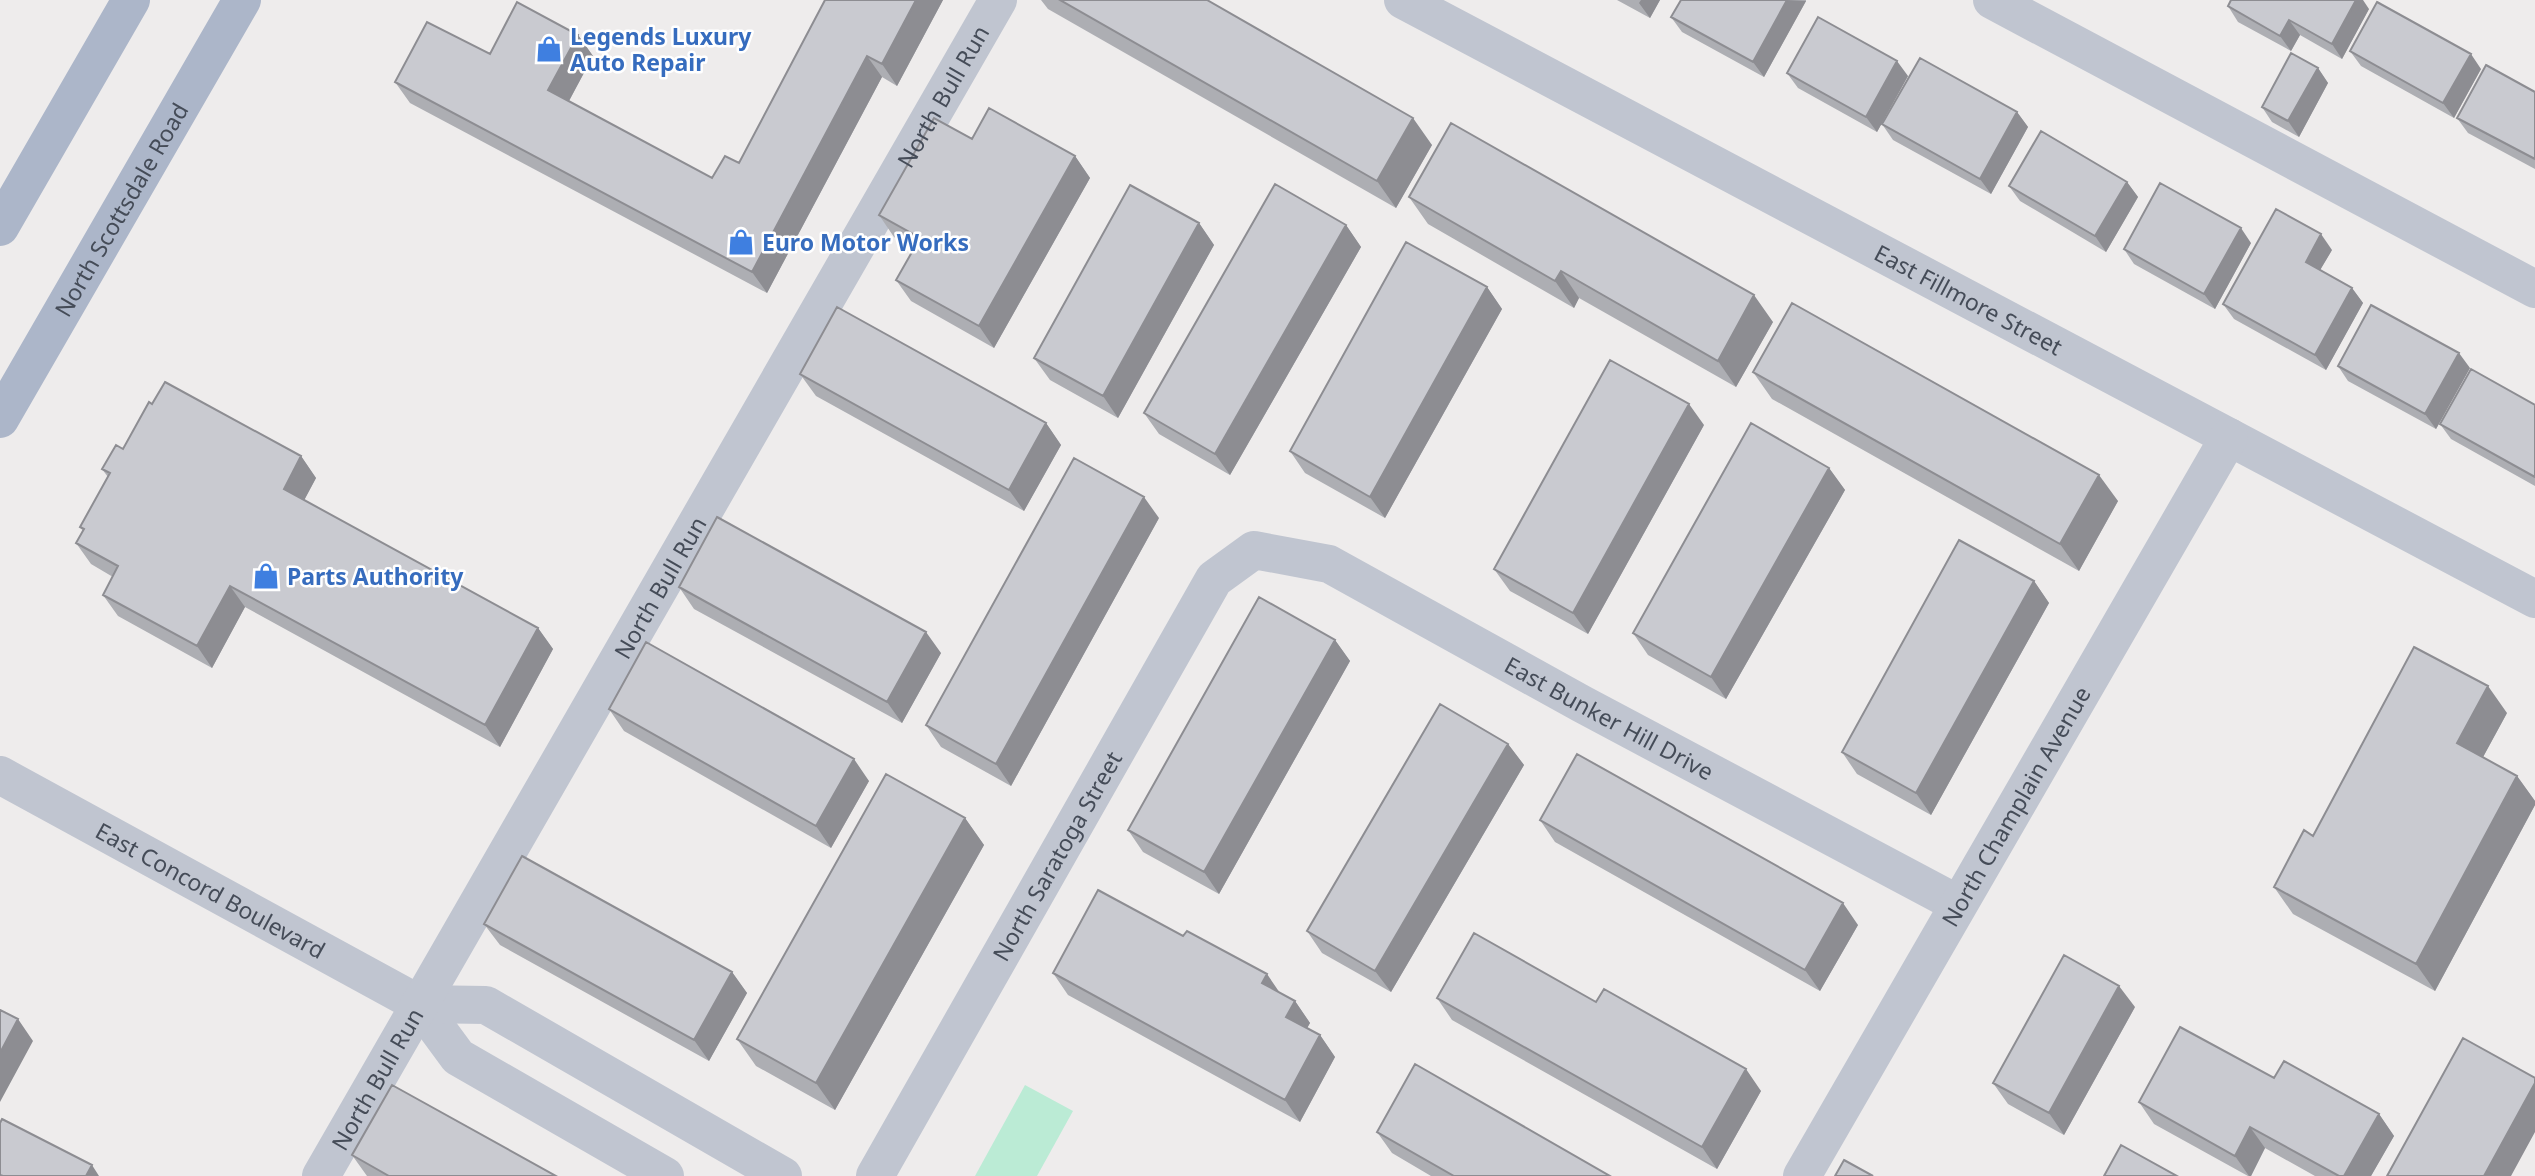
<svg xmlns="http://www.w3.org/2000/svg" width="2535" height="1176" font-family="'Noto Sans',sans-serif">
<style>
.green{fill:#bbebd5}
.lines{fill:none;stroke-linecap:round;stroke-linejoin:round}
.minor{stroke:#c0c5d0;stroke-width:38}
.major{stroke:#acb6c9;stroke-width:38}
.wall{fill:#adaeb3}
.shaded-wall{fill:#8d8d92}
.building{fill:#c9cad0;stroke:#8d8d92;stroke-width:2}
.labels{text-anchor:middle;dominant-baseline:central;stroke-width:5;stroke-linejoin:round;paint-order:stroke}
.shop-label{font-size:23px;font-weight:bold;fill:#366cbe;stroke:#fff;text-anchor:start}
.street-label{font-size:23px;fill:#454c58;stroke:#fff}
</style>
<rect width="100%" height="100%" fill="#eeecec"/>
<!-- green -->
<path class="green" d="M 1025,1085 L 1073,1111 L 1037,1176 L 975,1176 Z"/>
<g class="lines">
<!-- minor -->
<g class="minor">
<path id="s1" d="M 1403,0 L 2535,599"/>
<path d="M 1992,0 L 2535,289"/>
<path id="s2" d="M 0,775 L 419,1004 L 458,1057 L 665,1176"/>
<path d="M 419,1004 L 486,1005 L 783,1176"/>
<path id="s3" d="M 321,1176 L 998,0"/>
<path id="s4" d="M 875,1176 L 1214,579 L 1254,550 L 1329,564 L 1582,704 L 1958,904"/>
<path id="s5" d="M 1802,1176 L 2229,437"/>
</g>
<!-- major -->
<g class="major">
<path d="M 0,227 L 131,0"/>
<path id="s6" d="M 0,419 L 242,0"/>
</g>
</g>
<!-- wall -->
<path class="wall" d="M 825,0 L 943,0 L 897,86 L 882,77 L 767,293 L 410,103 L 395,82 L 490,54 L 578,35 L 593,56 L 569,101 L 712,178 L 739,163 Z
M 1041,0 L 1207,0 L 1432,145 L 1396,208 L 1048,9 Z
M 1617,0 L 1660,0 L 1650,18 Z
M 1681,0 L 1806,0 L 1806,1 L 1764,77 L 1682,32 L 1671,17 Z
M 2228,6 L 2369,9 L 2342,59 L 2300,35 L 2291,51 L 2238,22 Z
M 2350,51 L 2481,69 L 2454,118 L 2361,66 Z
M 2318,68 L 2328,83 L 2299,137 L 2272,122 L 2262,107 Z
M 1787,73 L 1908,76 L 1877,132 L 1798,88 Z
M 2535,92 L 2535,169 L 2468,133 L 2457,118 Z
M 2017,112 L 2028,127 L 1991,194 L 1893,140 L 1882,124 Z
M 972,139 L 1075,156 L 1090,178 L 994,348 L 911,301 L 896,280 L 914,248 L 894,237 L 879,215 Z
M 2127,182 L 2138,197 L 2106,252 L 2020,201 L 2009,186 Z
M 1409,197 L 1773,322 L 1736,387 L 1579,298 L 1574,308 L 1428,224 Z
M 1199,223 L 1214,245 L 1118,418 L 1050,380 L 1034,358 Z
M 1346,225 L 1361,247 L 1230,475 L 1159,434 L 1144,413 Z
M 2251,243 L 2215,309 L 2134,264 L 2124,249 Z
M 2332,250 L 2320,270 L 2352,288 L 2363,303 L 2326,370 L 2234,319 L 2223,304 Z
M 1487,287 L 1502,309 L 1385,518 L 1305,473 L 1290,451 Z
M 2338,366 L 2470,368 L 2436,429 L 2348,381 Z
M 1753,372 L 2118,501 L 2079,571 L 1772,399 Z
M 800,374 L 1046,423 L 1061,445 L 1024,511 L 816,396 Z
M 2535,405 L 2535,486 L 2451,439 L 2440,424 Z
M 1704,425 L 1588,634 L 1510,591 L 1494,569 Z
M 123,449 L 301,456 L 316,478 L 304,500 L 538,628 L 553,649 L 500,747 L 245,607 L 212,668 L 118,616 L 103,595 L 113,577 L 91,564 L 76,543 L 83,531 L 80,527 L 108,477 L 102,469 Z
M 1829,468 L 1845,490 L 1726,699 L 1648,655 L 1633,633 Z
M 1159,518 L 1011,786 L 941,747 L 926,725 Z
M 2034,581 L 2049,603 L 1931,815 L 1857,774 L 1842,752 Z
M 679,587 L 941,653 L 902,723 L 694,609 Z
M 1335,640 L 1350,661 L 1219,894 L 1143,852 L 1128,830 Z
M 609,709 L 869,781 L 831,848 L 624,731 Z
M 2507,713 L 2483,757 L 2517,776 L 2535,801 L 2535,805 L 2435,991 L 2293,914 L 2274,887 L 2313,836 Z
M 1508,744 L 1524,765 L 1391,992 L 1322,953 L 1307,931 Z
M 965,818 L 984,845 L 835,1110 L 756,1066 L 737,1039 Z
M 1540,820 L 1858,925 L 1820,991 L 1555,842 Z
M 484,924 L 732,972 L 747,993 L 709,1061 L 500,945 Z
M 1053,973 L 1281,994 L 1295,1001 L 1310,1023 L 1307,1028 L 1320,1035 L 1335,1057 L 1300,1122 L 1068,995 Z
M 1437,998 L 1596,1002 L 1761,1091 L 1717,1169 L 1452,1020 Z
M 2135,1007 L 2064,1135 L 2008,1104 L 1993,1083 Z
M 2274,1078 L 2379,1114 L 2394,1136 L 2371,1176 L 2315,1176 L 2265,1148 L 2251,1176 L 2248,1176 L 2154,1124 L 2139,1102 Z
M 1377,1132 L 1610,1176 L 1431,1176 L 1392,1153 Z
M 352,1155 L 556,1176 L 367,1176 Z"/>
<!-- shaded-wall -->
<path class="shaded-wall" d="M 916,0 L 943,0 L 897,86 L 882,64 Z
M 1641,0 L 1660,0 L 1650,18 L 1639,3 Z
M 1787,0 L 1806,1 L 1764,77 L 1753,62 Z
M 2356,0 L 2363,0 L 2369,9 L 2342,59 L 2332,44 Z
M 2289,20 L 2300,35 L 2291,51 L 2280,36 Z
M 578,35 L 593,56 L 563,112 L 548,90 Z
M 2471,54 L 2481,69 L 2454,118 L 2443,103 Z
M 867,56 L 882,77 L 767,293 L 752,272 Z
M 1897,61 L 1908,76 L 1877,132 L 1866,117 Z
M 2318,68 L 2328,83 L 2299,137 L 2288,121 Z
M 2017,112 L 2028,127 L 1991,194 L 1980,179 Z
M 1413,118 L 1432,145 L 1396,208 L 1377,181 Z
M 1075,156 L 1090,178 L 994,348 L 979,326 Z
M 2127,182 L 2138,197 L 2106,252 L 2095,236 Z
M 1199,223 L 1214,245 L 1118,418 L 1103,396 Z
M 1346,225 L 1361,247 L 1230,475 L 1215,454 Z
M 2241,228 L 2251,243 L 2215,309 L 2204,294 Z
M 2321,234 L 2332,250 L 2316,277 L 2306,262 Z
M 1561,271 L 1579,298 L 1574,308 L 1555,281 Z
M 1487,287 L 1502,309 L 1385,518 L 1370,497 Z
M 2352,288 L 2363,303 L 2326,370 L 2315,355 Z
M 1754,295 L 1773,322 L 1736,387 L 1718,361 Z
M 2459,353 L 2470,368 L 2436,429 L 2425,414 Z
M 1689,404 L 1704,425 L 1588,634 L 1573,613 Z
M 1046,423 L 1061,445 L 1024,511 L 1009,490 Z
M 301,456 L 316,478 L 299,510 L 284,489 Z
M 1829,468 L 1845,490 L 1726,699 L 1711,677 Z
M 2099,475 L 2118,501 L 2079,571 L 2060,544 Z
M 1144,497 L 1159,518 L 1011,786 L 996,764 Z
M 2034,581 L 2049,603 L 1931,815 L 1916,793 Z
M 230,586 L 245,607 L 212,668 L 197,646 Z
M 538,628 L 553,649 L 500,747 L 485,725 Z
M 926,632 L 941,653 L 902,723 L 887,702 Z
M 1335,640 L 1350,661 L 1219,894 L 1204,872 Z
M 2488,686 L 2507,713 L 2476,770 L 2457,743 Z
M 1508,744 L 1524,765 L 1391,992 L 1375,971 Z
M 854,759 L 869,781 L 831,848 L 816,826 Z
M 2517,776 L 2535,801 L 2535,805 L 2435,991 L 2416,964 Z
M 965,818 L 984,845 L 835,1110 L 816,1083 Z
M 1843,903 L 1858,925 L 1820,991 L 1805,970 Z
M 732,972 L 747,993 L 709,1061 L 694,1040 Z
M 1267,974 L 1282,996 L 1262,983 Z
M 2119,986 L 2135,1007 L 2064,1135 L 2049,1113 Z
M 1295,1001 L 1310,1023 L 1301,1039 L 1286,1017 Z
M 18,1019 L 33,1041 L 0,1102 L 0,1053 Z
M 1320,1035 L 1335,1057 L 1300,1122 L 1285,1100 Z
M 1746,1069 L 1761,1091 L 1717,1169 L 1702,1147 Z
M 2535,1083 L 2535,1132 L 2511,1176 L 2484,1176 Z
M 2379,1114 L 2394,1136 L 2371,1176 L 2344,1176 Z
M 2250,1127 L 2265,1148 L 2251,1176 L 2249,1176 L 2235,1156 Z
M 92,1165 L 99,1176 L 86,1176 Z"/>
<!-- building -->
<path class="building" d="M 825,0 L 916,0 L 882,64 L 867,56 L 752,272 L 395,82 L 427,22 L 490,54 L 517,2 L 578,35 L 548,90 L 712,178 L 725,156 L 739,163 Z
M 1060,0 L 1207,0 L 1413,118 L 1377,181 Z
M 1681,0 L 1787,0 L 1753,62 L 1671,17 Z
M 2231,0 L 2356,0 L 2332,44 L 2289,20 L 2280,36 L 2228,6 Z
M 2377,2 L 2471,54 L 2443,103 L 2350,51 Z
M 1818,17 L 1897,61 L 1866,117 L 1787,73 Z
M 2291,53 L 2318,68 L 2288,121 L 2262,107 Z
M 1920,58 L 2017,112 L 1980,179 L 1882,124 Z
M 2486,65 L 2535,92 L 2535,159 L 2457,118 Z
M 989,108 L 1075,156 L 979,326 L 896,280 L 920,238 L 879,215 L 934,118 L 972,139 Z
M 1451,123 L 1754,295 L 1718,361 L 1561,271 L 1555,281 L 1409,197 Z
M 2041,131 L 2127,182 L 2095,236 L 2009,186 Z
M 2160,183 L 2241,228 L 2204,294 L 2124,249 Z
M 1275,184 L 1346,225 L 1215,454 L 1144,413 Z
M 1130,185 L 1199,223 L 1103,396 L 1034,358 Z
M 2276,209 L 2321,234 L 2306,262 L 2352,288 L 2315,355 L 2223,304 Z
M 1406,242 L 1487,287 L 1370,497 L 1290,451 Z
M 1792,303 L 2099,475 L 2060,544 L 1753,372 Z
M 2371,305 L 2459,353 L 2425,414 L 2338,366 Z
M 837,307 L 1046,423 L 1009,490 L 800,374 Z
M 1610,360 L 1689,404 L 1573,613 L 1494,569 Z
M 2471,369 L 2535,405 L 2535,477 L 2440,424 Z
M 165,382 L 301,456 L 284,489 L 538,628 L 485,725 L 230,586 L 197,646 L 103,595 L 118,566 L 76,543 L 84,529 L 80,527 L 110,473 L 102,469 L 116,445 L 123,449 L 149,402 L 152,404 Z
M 1751,423 L 1829,468 L 1711,677 L 1633,633 Z
M 1074,458 L 1144,497 L 996,764 L 926,725 Z
M 717,517 L 926,632 L 887,702 L 679,587 Z
M 1959,540 L 2034,581 L 1916,793 L 1842,752 Z
M 1259,597 L 1335,640 L 1204,872 L 1128,830 Z
M 646,642 L 854,759 L 816,826 L 609,709 Z
M 2414,647 L 2488,686 L 2457,743 L 2517,776 L 2416,964 L 2274,887 L 2304,830 L 2313,836 Z
M 1440,704 L 1508,744 L 1375,971 L 1307,931 Z
M 1577,754 L 1843,903 L 1805,970 L 1540,820 Z
M 886,774 L 965,818 L 816,1083 L 737,1039 Z
M 522,856 L 732,972 L 694,1040 L 484,924 Z
M 1098,890 L 1183,936 L 1187,931 L 1267,974 L 1262,983 L 1295,1001 L 1286,1017 L 1320,1035 L 1285,1100 L 1053,973 Z
M 1474,933 L 1596,1002 L 1604,989 L 1746,1069 L 1702,1147 L 1437,998 Z
M 2064,955 L 2119,986 L 2049,1113 L 1993,1083 Z
M 0,1010 L 18,1019 L 0,1053 Z
M 2180,1027 L 2274,1078 L 2284,1061 L 2379,1114 L 2344,1176 L 2339,1176 L 2250,1127 L 2235,1156 L 2139,1102 Z
M 2463,1038 L 2535,1078 L 2535,1083 L 2484,1176 L 2387,1176 Z
M 1415,1064 L 1610,1176 L 1454,1176 L 1377,1132 Z
M 392,1085 L 556,1176 L 389,1176 L 352,1155 Z
M 2,1119 L 92,1165 L 86,1176 L 3,1176 L 0,1175 L 0,1123 Z
M 2121,1145 L 2177,1176 L 2104,1176 Z
M 1844,1160 L 1873,1176 L 1835,1176 Z"/>
<!-- icons -->
<defs>
<g id="shop-bare" transform="scale(2.1)"><path d="M-5-2.5h2.3a2.7 3.5 0 0 1 5.4 0H5L5.5 6h-11ZM-1.5-2.5h3a1.5 2.3 0 0 0-3 0Z" fill="#3f7fe0" stroke="#fff" stroke-width="2.5" paint-order="stroke"/></g>
</defs>
<g fill-rule="evenodd">
<use href="#shop-bare" x="549" y="49"/>
<use href="#shop-bare" x="741" y="242"/>
<use href="#shop-bare" x="266" y="576"/>
</g>
<g class="labels">
<!-- shop labels -->
<g class="shop-label">
<text x="570" y="36">Legends Luxury<tspan x="570" dy="26">Auto Repair</tspan></text>
<text x="762" y="242">Euro Motor Works</text>
<text x="287" y="576">Parts Authority</text>
</g>
<!-- street labels -->
<g class="street-label">
<text stroke="none"><textPath href="#s3" startOffset="1246">North Bull Run</textPath></text>
<text stroke="none"><textPath href="#s6" startOffset="242">North Scottsdale Road</textPath></text>
<text stroke="none"><textPath href="#s1" startOffset="640">East Fillmore Street</textPath></text>
<text stroke="none"><textPath href="#s3" startOffset="679">North Bull Run</textPath></text>
<text stroke="none"><textPath href="#s4" startOffset="1132">East Bunker Hill Drive</textPath></text>
<text stroke="none"><textPath href="#s5" startOffset="427">North Champlain Avenue</textPath></text>
<text stroke="none"><textPath href="#s4" startOffset="368">North Saratoga Street</textPath></text>
<text stroke="none"><textPath href="#s2" startOffset="240">East Concord Boulevard</textPath></text>
<text stroke="none"><textPath href="#s3" startOffset="112">North Bull Run</textPath></text>
</g>
</g>
</svg>
